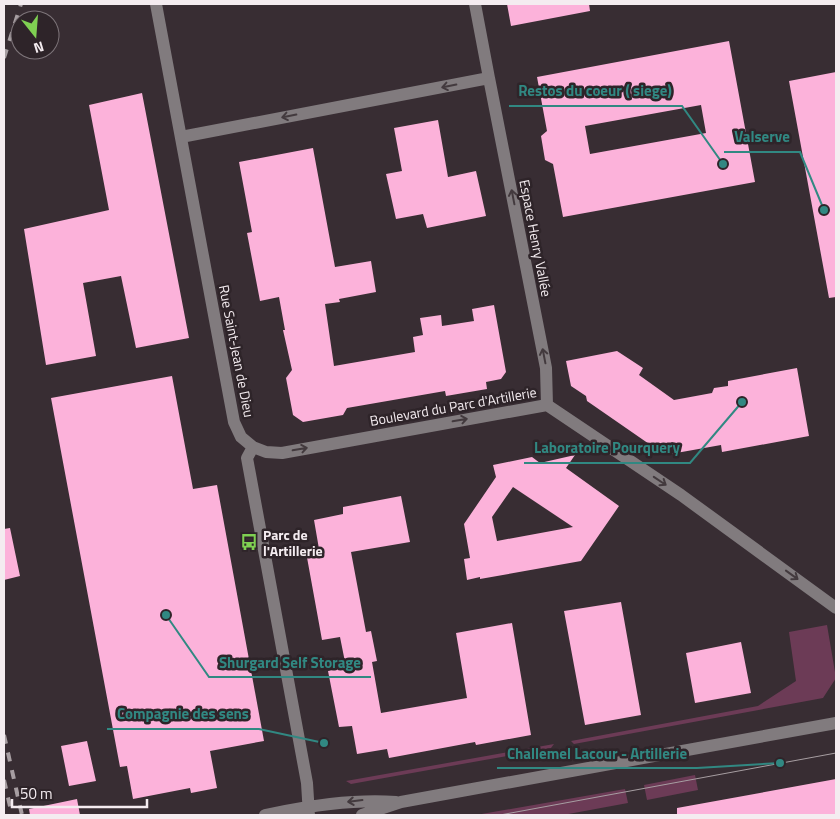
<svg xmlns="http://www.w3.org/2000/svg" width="840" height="819" font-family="'Titillium Web',sans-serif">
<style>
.grass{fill:#6c3b56}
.building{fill:#fcb2da;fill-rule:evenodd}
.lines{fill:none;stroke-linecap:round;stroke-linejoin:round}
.minor{stroke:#817b7e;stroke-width:12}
.tram{stroke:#a79ea2;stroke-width:1}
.rail{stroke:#a79ea2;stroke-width:4;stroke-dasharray:9 9;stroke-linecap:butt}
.oneway{stroke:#433a3e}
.labels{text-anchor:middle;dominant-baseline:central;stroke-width:5;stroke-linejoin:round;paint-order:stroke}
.street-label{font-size:14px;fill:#f4ecf0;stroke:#2e2429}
.poi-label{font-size:14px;font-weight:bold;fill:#f4ecf0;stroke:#2e2429;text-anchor:start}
.leader{fill:none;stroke:#318882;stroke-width:2}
.callout-dot{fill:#318882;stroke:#2e2429;stroke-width:2}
.callout-label{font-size:15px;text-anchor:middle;font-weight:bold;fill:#318882;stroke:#2e2429;stroke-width:5;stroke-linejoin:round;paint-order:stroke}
</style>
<rect width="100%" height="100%" fill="#382d33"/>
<!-- grass -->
<path class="grass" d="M 827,625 L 836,678 L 823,698 L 574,744 L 571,741 L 758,706 L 796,681 L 789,632 Z
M 554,744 L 551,748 L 351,784 L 346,781 Z
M 695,775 L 698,790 L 647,800 L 644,785 Z
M 625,789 L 628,803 L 563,815 L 476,815 Z"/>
<!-- building -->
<path class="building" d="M 507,4 L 589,4 L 590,11 L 511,26 Z
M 729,41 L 755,182 L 563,217 L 553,164 L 545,160 L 541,136 L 547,131 L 537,77 ZM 701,105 L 706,133 L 590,154 L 585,126 Z
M 836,72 L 836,297 L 829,298 L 789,81 Z
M 142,93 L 189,338 L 136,348 L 121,276 L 83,283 L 96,356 L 46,365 L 24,229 L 109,210 L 89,105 Z
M 438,120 L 448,177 L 476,171 L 486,216 L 427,228 L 423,214 L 396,219 L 386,174 L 402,171 L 394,128 Z
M 313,148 L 335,267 L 371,261 L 376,292 L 339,299 L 340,302 L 325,304 L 334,366 L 415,352 L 413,337 L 423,335 L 420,318 L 441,315 L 442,326 L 474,321 L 472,309 L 494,305 L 506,372 L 501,379 L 486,382 L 487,389 L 446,396 L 445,391 L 347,408 L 343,415 L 303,422 L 293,415 L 286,378 L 292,370 L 283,330 L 285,330 L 279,297 L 260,301 L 247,233 L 252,232 L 239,162 Z
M 617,351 L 643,368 L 639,375 L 674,400 L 712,393 L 714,388 L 728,386 L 728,381 L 797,368 L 809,436 L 722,452 L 721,445 L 665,455 L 587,401 L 586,396 L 571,386 L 566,361 Z
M 172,376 L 193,489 L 217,485 L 264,741 L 210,751 L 217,788 L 191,793 L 190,788 L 133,799 L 127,766 L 120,767 L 51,398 Z
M 575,455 L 566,468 L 619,506 L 581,561 L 480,579 L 480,577 L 467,580 L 464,559 L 470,558 L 464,524 L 496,477 L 493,465 L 532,457 L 540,463 ZM 513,487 L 573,527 L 497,541 L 492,517 Z
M 401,496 L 410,542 L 351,552 L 366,632 L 371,631 L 377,661 L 372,662 L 381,713 L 467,698 L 456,633 L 512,623 L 531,735 L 476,745 L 475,742 L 389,758 L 387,749 L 357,754 L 352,726 L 339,727 L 328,671 L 346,667 L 340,637 L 322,640 L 306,552 L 319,549 L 314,520 L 343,514 L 343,507 Z
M 10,528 L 20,576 L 4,580 L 4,529 Z
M 621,602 L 641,715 L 585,725 L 564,611 Z
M 741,642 L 751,693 L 695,703 L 686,653 Z
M 87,741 L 96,781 L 69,786 L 61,746 Z
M 836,779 L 836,815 L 677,815 L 677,808 Z
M 77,799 L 80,815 L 30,815 L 29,809 Z"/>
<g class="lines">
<!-- minor -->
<path class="minor" d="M 156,4 L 234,422 L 241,437 L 253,447 L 247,458 L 307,783 L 309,815
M 475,4 L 489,78
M 181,137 L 489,78 L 546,368 L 547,405
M 253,447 L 266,452 L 282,453 L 547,405 L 681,495 L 836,608
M 265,815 C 308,806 352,799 396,802
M 362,815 L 401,802 L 836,723"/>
<!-- tram -->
<path class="tram" d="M 500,815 L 836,753"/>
<!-- rail -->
<path class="rail" d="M 4,58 L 21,4
M 4,735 L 22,815
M 4,780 L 12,815"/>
</g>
<!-- one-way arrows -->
<defs><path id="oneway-shaft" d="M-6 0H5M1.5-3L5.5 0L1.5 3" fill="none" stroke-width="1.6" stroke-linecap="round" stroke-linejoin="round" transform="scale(1.25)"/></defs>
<g class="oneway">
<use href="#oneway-shaft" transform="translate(449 86) rotate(169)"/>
<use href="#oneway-shaft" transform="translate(289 116) rotate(169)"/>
<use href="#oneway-shaft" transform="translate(513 197) rotate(-101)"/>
<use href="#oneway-shaft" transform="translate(544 356) rotate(-101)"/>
<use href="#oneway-shaft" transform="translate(460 420) rotate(-10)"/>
<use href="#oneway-shaft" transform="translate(300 449) rotate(-10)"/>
<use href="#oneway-shaft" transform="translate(660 481) rotate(34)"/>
<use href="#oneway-shaft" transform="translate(792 575) rotate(36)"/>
<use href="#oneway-shaft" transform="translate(355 801) rotate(173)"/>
</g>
<!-- icons -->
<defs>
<g id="bus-bare" transform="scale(1.35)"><path d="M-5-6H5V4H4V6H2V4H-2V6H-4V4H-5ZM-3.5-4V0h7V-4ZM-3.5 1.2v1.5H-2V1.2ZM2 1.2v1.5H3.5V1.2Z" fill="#7fd052" stroke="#2e2429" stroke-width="2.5" paint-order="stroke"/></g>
</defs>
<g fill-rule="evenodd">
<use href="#bus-bare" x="249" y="542"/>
</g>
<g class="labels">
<!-- street labels -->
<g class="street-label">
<text transform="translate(536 238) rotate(79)">Espace Henry Vallée</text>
<text transform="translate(237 351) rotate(79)">Rue Saint-Jean de Dieu</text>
<text transform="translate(453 406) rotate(-10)">Boulevard du Parc d'Artillerie</text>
</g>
<!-- poi labels -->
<g class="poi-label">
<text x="263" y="534">Parc de<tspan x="263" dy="16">l'Artillerie</tspan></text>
</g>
</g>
<!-- callouts -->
<path class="leader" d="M723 164L682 106H509M824 210L800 152H724M742 402L690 463H524M166 615L209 677H371M324 743L259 729H107M780 763L697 768H497"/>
<g class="callout-dot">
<circle cx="723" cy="164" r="5"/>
<circle cx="824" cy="210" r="5"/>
<circle cx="742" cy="402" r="5"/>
<circle cx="166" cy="615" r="5"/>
<circle cx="324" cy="743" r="5"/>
<circle cx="780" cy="763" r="5"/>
</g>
<g class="callout-label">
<text x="595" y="96">Restos du coeur ( siege)</text>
<text x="762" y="142">Valserve</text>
<text x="607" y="453">Laboratoire Pourquery</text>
<text x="290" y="668">Shurgard Self Storage</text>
<text x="183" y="719">Compagnie des sens</text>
<text x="597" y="759">Challemel Lacour - Artillerie</text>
</g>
<!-- border -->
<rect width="840" height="819" fill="none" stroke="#f4ecf0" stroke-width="10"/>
<!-- north arrow -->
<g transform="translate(35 35) rotate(163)"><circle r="24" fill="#2e2429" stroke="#7d7479"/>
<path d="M0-4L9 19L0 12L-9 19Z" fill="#7fd052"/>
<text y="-8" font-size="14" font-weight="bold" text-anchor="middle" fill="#f4ecf0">N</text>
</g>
<!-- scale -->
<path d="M12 799v8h135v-8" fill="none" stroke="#f4ecf0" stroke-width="2.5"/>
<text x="20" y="799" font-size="15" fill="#f4ecf0" stroke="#2e2429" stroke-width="4" paint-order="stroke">50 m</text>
</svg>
